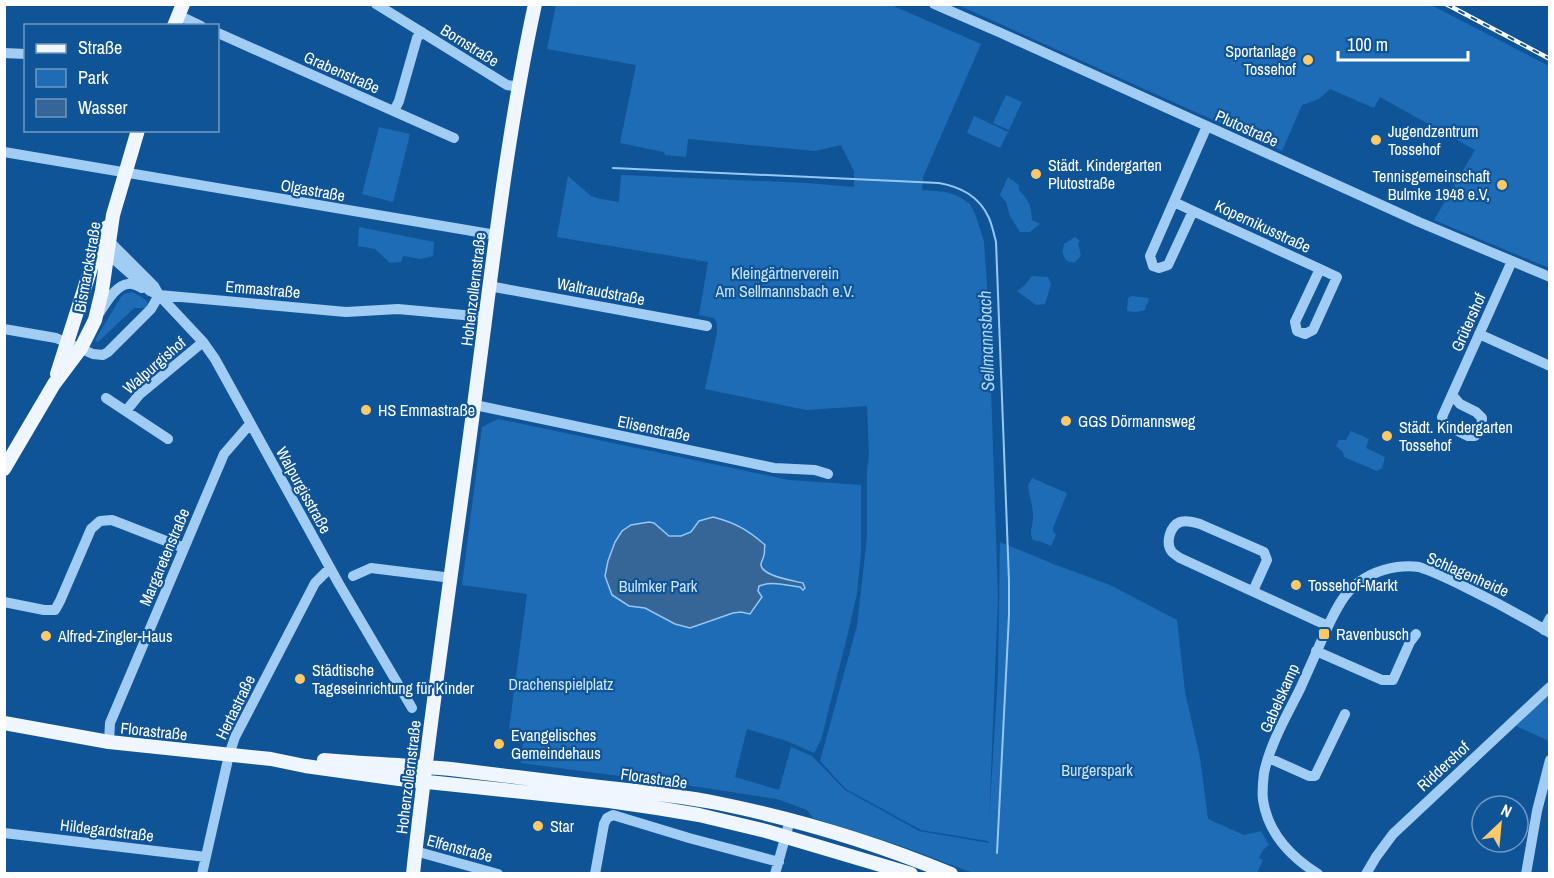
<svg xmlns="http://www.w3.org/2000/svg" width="1554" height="878" font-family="'Archivo Narrow',sans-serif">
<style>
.green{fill:#1f6cb6}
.water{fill:#356697;stroke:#93c8f8;stroke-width:1.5}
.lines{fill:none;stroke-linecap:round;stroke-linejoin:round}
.stream{stroke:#93c8f8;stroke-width:2}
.minor{stroke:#a1ccf4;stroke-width:10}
.major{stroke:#eff6ff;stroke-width:14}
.rail-casing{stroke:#fff;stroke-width:4.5}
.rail{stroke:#105498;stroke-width:2;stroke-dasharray:7;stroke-linecap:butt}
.poi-dot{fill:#ffc965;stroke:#105498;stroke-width:2}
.labels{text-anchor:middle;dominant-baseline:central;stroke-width:4.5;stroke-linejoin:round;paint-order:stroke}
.street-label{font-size:16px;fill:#fff;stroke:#105498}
.poi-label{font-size:16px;fill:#fff;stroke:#105498;text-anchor:start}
.park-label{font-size:16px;fill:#cae5fe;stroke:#105498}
.water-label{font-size:18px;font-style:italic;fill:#aed6fb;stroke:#105498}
</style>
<rect width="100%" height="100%" fill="#105498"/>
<!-- green -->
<path class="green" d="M 556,5 L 891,5 L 981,44 L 923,177 L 922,190 L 946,192 L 958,196 L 970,204 L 976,216 L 984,242 L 988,300 L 998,598 L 989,822 L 998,675 L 1000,542 L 1056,565 L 1110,585 L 1177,620 L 1185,692 L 1200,758 L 1208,819 L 1244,835 L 1261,831 L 1269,845 L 1263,850 L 1259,858 L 1263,860 L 1257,873 L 973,873 L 904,847 L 813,818 L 807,810 L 777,799 L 672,783 L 521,763 L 524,734 L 509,729 L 527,594 L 462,585 L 482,427 L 498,419 L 789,480 L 861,485 L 861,554 L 857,593 L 849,629 L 821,740 L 814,753 L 787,741 L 747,729 L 735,777 L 779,790 L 791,747 L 812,756 L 845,790 L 919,831 L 989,843 L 988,841 L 921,830 L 846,789 L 820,761 L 857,626 L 867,537 L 867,471 L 869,455 L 867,406 L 806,410 L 705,389 L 717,333 L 717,324 L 714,318 L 699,315 L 708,262 L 557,237 L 568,176 L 591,196 L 601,199 L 619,202 L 621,175 L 807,183 L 854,187 L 854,171 L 841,145 L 815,151 L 688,139 L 686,157 L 665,155 L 664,152 L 620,143 L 636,65 L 547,49 Z
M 958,5 L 1431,5 L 1549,66 L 1549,268 L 1434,220 L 1475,150 L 1380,97 L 1374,108 L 1330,89 L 1319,99 L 1302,105 L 1282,151 Z
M 1006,95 L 1022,102 L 1009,130 L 993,123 Z
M 974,116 L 1008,132 L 1000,148 L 967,133 Z
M 379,127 L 410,134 L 393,202 L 362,194 Z
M 1008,177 L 1019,185 L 1019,190 C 1029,201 1031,205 1032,220 L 1040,224 L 1030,232 L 1020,232 L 1010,216 L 1006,202 L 1000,195 Z
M 359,227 L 434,242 L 433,256 L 421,259 L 403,256 L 401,262 L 390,263 L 375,249 L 358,246 Z
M 1075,237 L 1080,241 L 1078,243 L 1081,256 L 1074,263 L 1067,261 C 1062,255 1062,251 1064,244 Z
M 1032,276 L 1048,277 L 1051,284 L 1045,304 L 1036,305 L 1017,291 L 1025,285 Z
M 132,292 L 138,295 L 147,301 L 148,308 L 134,308 L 132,310 L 98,342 L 95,340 L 121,297 L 124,294 Z
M 1132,296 L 1149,298 L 1148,303 L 1145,306 L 1146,307 L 1145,310 L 1136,312 L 1127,311 L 1128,298 Z
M 1351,431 L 1369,439 L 1366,448 L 1385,457 L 1382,468 L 1377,471 L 1344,457 L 1343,452 L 1336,446 L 1339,440 L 1346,440 Z
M 1032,478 L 1067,493 L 1053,528 L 1053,531 L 1056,535 L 1051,546 L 1042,542 L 1033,540 C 1029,533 1032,528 1033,520 C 1034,508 1029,497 1028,485 Z
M 1549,691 L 1549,741 L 1514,725 Z"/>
<!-- water -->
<path class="water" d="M 713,517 C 736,523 748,530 765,545 C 764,549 765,552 764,555 C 764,557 761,562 761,564 C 760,576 794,581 803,583 L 805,588 L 803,590 L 800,587 C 787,585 772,581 759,586 L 758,591 L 762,597 L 750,614 L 741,612 L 733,613 L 690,628 L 675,624 L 645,608 L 629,606 L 612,595 L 605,576 L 608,561 L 615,542 L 622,531 L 631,525 L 649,522 L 654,523 L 669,536 L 681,536 L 691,532 L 699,521 Z"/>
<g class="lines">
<!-- stream -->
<path class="stream" d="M 613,168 L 939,183 C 961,187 979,196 989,218 C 992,225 994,234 996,242 L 1009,581 L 1009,615 L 997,853"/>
<!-- minor -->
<path class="minor" d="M 376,4 L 507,85 L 519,87
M 934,4 L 1001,33 L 1419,222 L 1550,277
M 178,15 L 201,26
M 218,33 L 454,138
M 4,53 L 26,54
M 394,111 L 399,101 L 417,38 L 422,32
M 4,152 L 496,235
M 1174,202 L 1193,211 L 1320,269 L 1337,277 L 1313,330 L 1305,334 L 1297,331 L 1295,322 L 1320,269
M 1193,211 L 1168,265 L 1159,268 L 1153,266 L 1150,256 L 1207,126
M 105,239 L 109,241 L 154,286 L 159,295 L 203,342 L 215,359 L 339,584 L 412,708
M 103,252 L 108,254 L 150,291 L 159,295 L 346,312 L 398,309 L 485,317
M 489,286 L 707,326
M 100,312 C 106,303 116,285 128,284 C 133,283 138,286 142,288
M 4,329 L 56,338 L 93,354 L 103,355 L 108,352 L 151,309 L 159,295
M 1479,334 L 1550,366
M 1452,395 L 1460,404 L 1476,412 L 1482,418 C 1482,425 1481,430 1475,436 L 1468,436 L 1444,424 L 1442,417 L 1512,261
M 106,398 L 168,439
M 475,405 L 774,468 L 815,470 L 828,474
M 126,411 L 139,395 L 203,342
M 353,576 L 371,568 L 452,578
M 1253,591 L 1267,560 L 1264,552 L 1200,524 C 1194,522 1186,520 1180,522 C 1170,526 1165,543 1172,552 C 1174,554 1177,556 1180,558 L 1328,626
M 4,602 L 44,610 L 55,610 L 60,601 L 91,529 L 100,521 L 112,520 L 184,548
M 1544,630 L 1550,618
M 1316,651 L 1382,680 L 1393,680 L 1410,642 L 1416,634
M 109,742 L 110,723 L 224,454 L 250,424
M 1269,758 L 1309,776 L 1315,776 L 1345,714
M 4,833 L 206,857
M 415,851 L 498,874
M 202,874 L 229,755 L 235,737 L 315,583 L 330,568
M 595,874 L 604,824 L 607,818 L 613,815 L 689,838 L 779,862
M 775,874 L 790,820
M 1318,874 C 1291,857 1268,833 1263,800 C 1262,791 1263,781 1264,773 C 1270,744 1287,715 1300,689 C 1308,671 1316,653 1324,635 C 1331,620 1338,603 1349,591 C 1362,577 1378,570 1397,567 C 1404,566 1413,566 1419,567 C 1435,572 1451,580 1465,587 C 1494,601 1522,616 1550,633
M 1366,874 L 1376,857 L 1393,834 L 1550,687
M 1526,874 L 1537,811 L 1550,760"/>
<!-- major -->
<path class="major" d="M 174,26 L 183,4
M 57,374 L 97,249 L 107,227
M 4,469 L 54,384 L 81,348 L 95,320 L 102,291 L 113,215 L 138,130
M 4,723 L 109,742 L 271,759 L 305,766 L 399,779 L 609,801 L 657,808 L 699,815 L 766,831 L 911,874
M 324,760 C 366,764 409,765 451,769 C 495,774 538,780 582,785 C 627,790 672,794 717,803 C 796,819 876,843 951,874
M 413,874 C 429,722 452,571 472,420 C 491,281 505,142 535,4"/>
<!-- rail casing -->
<g class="rail-casing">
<path id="rail" d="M 1446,4 L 1550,59"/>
</g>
<!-- rail -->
<use href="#rail" class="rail"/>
</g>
<!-- markers -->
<g class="poi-dot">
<circle cx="1308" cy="60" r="6"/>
<circle cx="1376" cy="140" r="6"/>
<circle cx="1036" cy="174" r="6"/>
<circle cx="1502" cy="185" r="6"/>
<circle cx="366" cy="410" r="6"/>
<circle cx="1066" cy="421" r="6"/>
<circle cx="1387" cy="436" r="6"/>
<circle cx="1296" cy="585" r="6"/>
<rect x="1318" y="628" width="12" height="12" rx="3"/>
<circle cx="46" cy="636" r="6"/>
<circle cx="300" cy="679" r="6"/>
<circle cx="499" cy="744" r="6"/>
<circle cx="538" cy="826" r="6"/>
</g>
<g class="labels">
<!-- street labels -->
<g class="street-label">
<text transform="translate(470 45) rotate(32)">Bornstraße</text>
<text transform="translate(342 72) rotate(24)">Grabenstraße</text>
<text transform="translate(1247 128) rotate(24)">Plutostraße</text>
<text transform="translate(313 190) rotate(10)">Olgastraße</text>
<text transform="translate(1263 226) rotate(25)">Kopernikusstraße</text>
<text transform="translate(87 267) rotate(-80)">Bismarckstraße</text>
<text transform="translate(263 289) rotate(5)">Emmastraße</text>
<text transform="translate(473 289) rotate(-83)">Hohenzollernstraße</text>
<text transform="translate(601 291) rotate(11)">Waltraudstraße</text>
<text transform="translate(1468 322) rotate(-66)">Grütershof</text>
<text transform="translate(154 365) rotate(-41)">Walpurgishof</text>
<text transform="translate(654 428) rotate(12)">Elisenstraße</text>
<text transform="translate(304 490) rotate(61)">Walpurgisstraße</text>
<text transform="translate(164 557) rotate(-67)">Margaretenstraße</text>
<text transform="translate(1468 574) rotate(24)">Schlagenheide</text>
<text transform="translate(1279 698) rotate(-66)">Gabelskamp</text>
<text transform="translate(235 707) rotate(-64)">Hertastraße</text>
<text transform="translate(154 731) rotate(6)">Florastraße</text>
<text transform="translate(1443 766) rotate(-43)">Riddershof</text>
<text transform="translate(408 777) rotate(-83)">Hohenzollernstraße</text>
<text transform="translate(654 778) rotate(8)">Florastraße</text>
<text transform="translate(107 830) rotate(7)">Hildegardstraße</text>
<text transform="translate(460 848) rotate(15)">Elfenstraße</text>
</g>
<!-- poi labels -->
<g class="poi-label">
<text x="1296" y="51" text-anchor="end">Sportanlage<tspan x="1296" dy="18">Tossehof</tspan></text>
<text x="1388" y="131">Jugendzentrum<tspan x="1388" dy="18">Tossehof</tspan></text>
<text x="1048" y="165">Städt. Kindergarten<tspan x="1048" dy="18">Plutostraße</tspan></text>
<text x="1490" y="176" text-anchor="end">Tennisgemeinschaft<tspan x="1490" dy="18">Bulmke 1948 e.V,</tspan></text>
<text x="378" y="410">HS Emmastraße</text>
<text x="1078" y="421">GGS Dörmannsweg</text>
<text x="1399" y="427">Städt. Kindergarten<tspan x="1399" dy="18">Tossehof</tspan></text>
<text x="1308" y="585">Tossehof-Markt</text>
<text x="1336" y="634">Ravenbusch</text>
<text x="58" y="636">Alfred-Zingler-Haus</text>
<text x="312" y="670">Städtische<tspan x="312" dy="18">Tageseinrichtung für Kinder</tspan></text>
<text x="511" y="735">Evangelisches<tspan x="511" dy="18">Gemeindehaus</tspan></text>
<text x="550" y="826">Star</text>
</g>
<!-- park labels -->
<g class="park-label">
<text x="785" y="273">Kleingärtnerverein<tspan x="785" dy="18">Am Sellmannsbach e.V.</tspan></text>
<text x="658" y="586">Bulmker Park</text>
<text x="561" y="684">Drachenspielplatz</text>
<text x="1097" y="770">Burgerspark</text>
</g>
<!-- water labels -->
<g class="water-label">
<text transform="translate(986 341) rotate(-92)">Sellmannsbach</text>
</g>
</g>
<!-- border -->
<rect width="1554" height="878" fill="none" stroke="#ffffff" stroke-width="12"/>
<!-- legend -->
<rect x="24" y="24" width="195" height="108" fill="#105498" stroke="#7098c1" stroke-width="1.5"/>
<rect x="36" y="44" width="30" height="9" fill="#eff6ff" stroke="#7098c1" stroke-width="1.5"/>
<text x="78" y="54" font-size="18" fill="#ffffff">Straße</text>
<rect x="36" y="69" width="30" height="18" fill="#1f6cb6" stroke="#7098c1" stroke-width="1.5"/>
<text x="78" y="84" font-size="18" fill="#ffffff">Park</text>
<rect x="36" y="99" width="30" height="18" fill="#356697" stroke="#7098c1" stroke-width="1.5"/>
<text x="78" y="114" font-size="18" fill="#ffffff">Wasser</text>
<!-- north arrow -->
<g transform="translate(1500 824) rotate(26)"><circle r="28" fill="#105498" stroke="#7098c1" stroke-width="1.5"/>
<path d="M0-4.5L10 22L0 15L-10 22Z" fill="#ffc965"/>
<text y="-9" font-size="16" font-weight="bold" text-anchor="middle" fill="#ffffff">N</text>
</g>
<!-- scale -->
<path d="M1338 51v9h130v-9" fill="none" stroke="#ffffff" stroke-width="3"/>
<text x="1347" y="51" font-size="18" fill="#ffffff" stroke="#105498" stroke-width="4.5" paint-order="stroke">100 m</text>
</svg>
